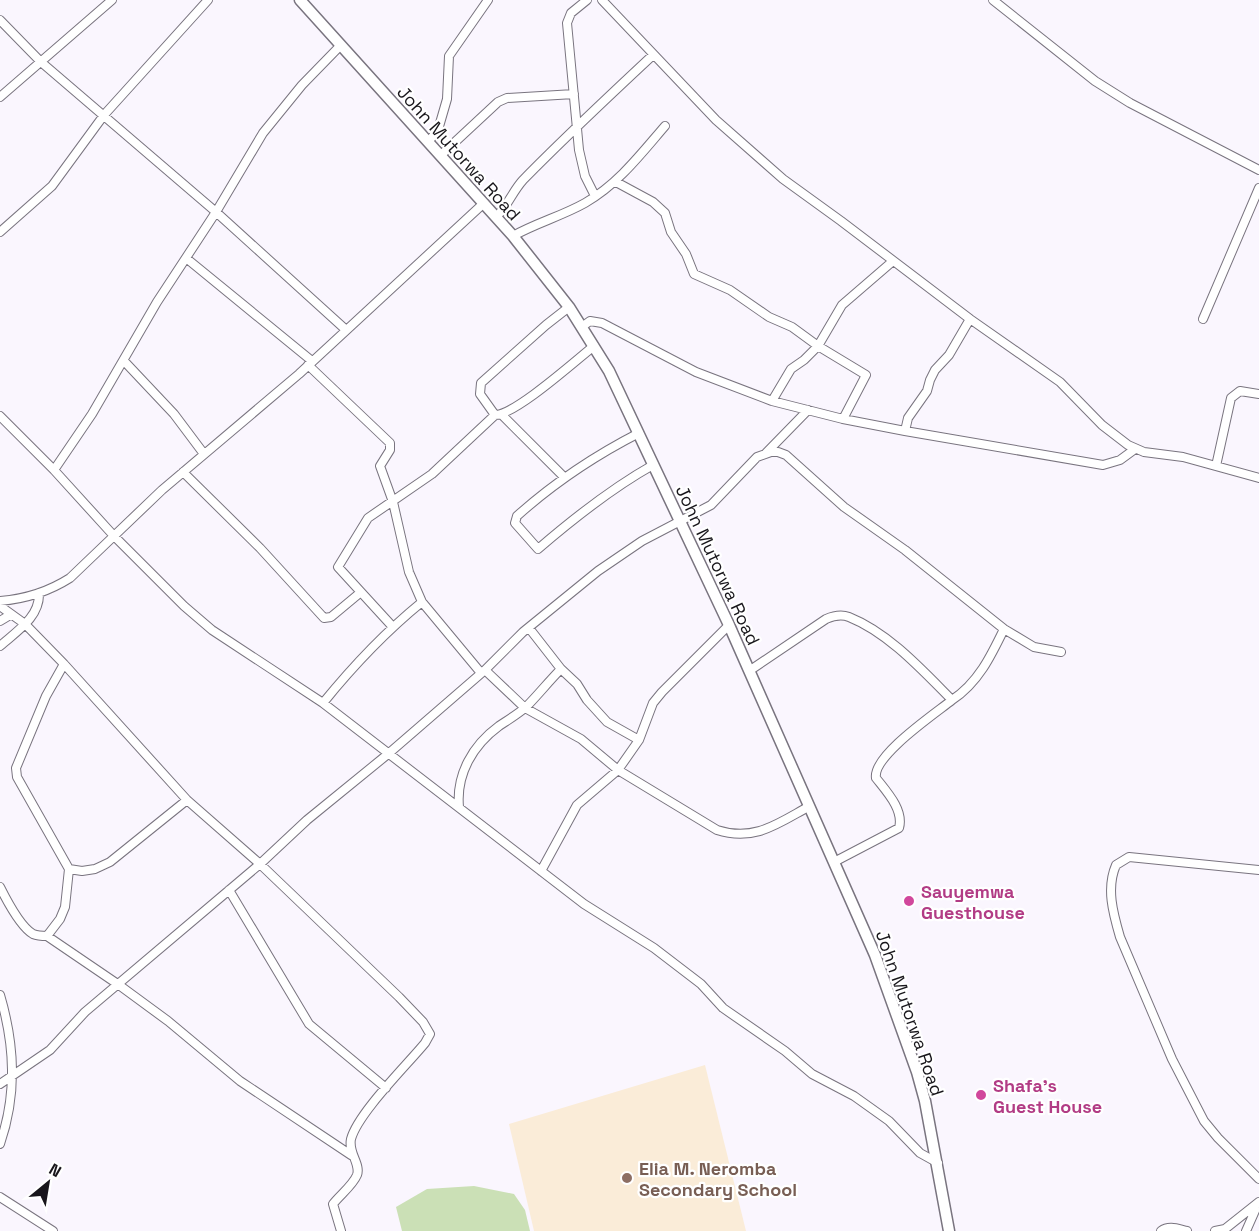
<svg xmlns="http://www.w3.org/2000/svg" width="1259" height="1231" font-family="'Space Grotesk',sans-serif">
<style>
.education{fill:#faecd8}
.green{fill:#cbe0b6}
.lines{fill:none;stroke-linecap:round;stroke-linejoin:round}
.street-casing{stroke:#79747f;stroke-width:10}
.secondary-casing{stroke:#79747f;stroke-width:13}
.street{stroke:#fff;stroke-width:8}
.secondary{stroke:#fff;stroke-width:10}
.hotel-dot{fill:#d1479c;stroke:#fff;stroke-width:2}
.education-dot{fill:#8d6e63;stroke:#fff;stroke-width:2}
.labels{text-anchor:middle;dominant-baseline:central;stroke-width:4.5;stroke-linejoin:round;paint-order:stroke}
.street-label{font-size:18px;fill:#18161b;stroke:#fff}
.hotel-label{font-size:18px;font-weight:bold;fill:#b23c85;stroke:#fff;text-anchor:start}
.education-label{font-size:18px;font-weight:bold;fill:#785e54;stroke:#fff;text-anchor:start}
</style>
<rect width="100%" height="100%" fill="#faf6fe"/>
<!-- education -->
<path class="education" d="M 705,1065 L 746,1231 L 534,1231 L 509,1124 Z"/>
<!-- green -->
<path class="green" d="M 474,1186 L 514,1194 L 525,1210 L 530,1231 L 402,1231 L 396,1207 L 427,1189 Z"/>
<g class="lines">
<!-- street casing -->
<g class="street-casing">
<path id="street" d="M 587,0 L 571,13 L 567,23 L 579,150 L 585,176 L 595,196
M 602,0 L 716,120 L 783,179 L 841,221 L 970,319 L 1060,382 L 1102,425 L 1128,445 L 1144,452 L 1183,457 L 1259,478
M 993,0 L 1095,81 L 1130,103 L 1259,170
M 0,20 L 41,62 L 216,212 L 345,329
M 0,97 L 112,0
M 428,142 L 438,130 L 447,99 L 449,56 L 488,0
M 441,155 L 498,102 L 507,98 L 574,94
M 616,182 L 653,202 L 665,213 L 671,232 L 686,254 L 694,274 L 730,290 L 769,317 L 792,327 L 818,346 L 866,375 L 843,419
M 496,217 C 508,206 512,192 523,180 C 565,137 609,96 653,55
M 0,232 L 52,186 L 104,115 L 208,0
M 513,236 C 536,223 562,216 585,203 C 618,184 640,155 665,126
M 186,258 L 312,361
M 1203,319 L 1259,188
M 583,326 L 590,321 L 602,323 L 696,372 L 772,401 L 843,419 L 905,431 L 1103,465 L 1120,460 L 1135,449
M 124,361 L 174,414 L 204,454
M 308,365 L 390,443 L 390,450 L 380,466 L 393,502 L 409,572 L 422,602 L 481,673
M 772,401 L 791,369 L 804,360 L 818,346 L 842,305 L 893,261
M 495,415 L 480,394 L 481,383 L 546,325 L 569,307
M 502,415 L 564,477
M 0,416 L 54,470 L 114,536 L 184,606 L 212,630 L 323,703 L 584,904 L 654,948 L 701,984 L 723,1008 L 785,1051 L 812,1074 L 854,1096 L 889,1121 L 920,1153 L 938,1163
M 905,431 L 908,418 L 927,391 L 930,380 L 935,370 L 949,355 L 970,319
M 639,433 C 594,456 555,482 517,516 L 515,523 L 538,549 C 574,518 612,488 653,465
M 766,453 L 808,410
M 1216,466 L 1231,398 L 1240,391 L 1259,394
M 54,470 L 92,414 L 157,302 L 216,212 L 263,133 L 302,85 L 340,46
M 183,472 L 260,548 L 324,618 L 331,617 L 361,592
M 0,601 C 25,599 48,592 70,578 L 162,490 L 299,374 L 484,203
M 0,606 L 25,624 L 64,664 L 187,800 L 260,864 L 399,997 L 423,1022 L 430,1034 L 425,1043 C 407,1065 358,1113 351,1139 C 348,1153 361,1164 357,1175 C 353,1185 340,1195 333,1204 L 341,1231
M 0,621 L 10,615
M 392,626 L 338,567 L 368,518 L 432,474 L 495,415 C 515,415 575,361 594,346
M 529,628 L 561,669 L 577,684 L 587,700 L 607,722 L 639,740
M 0,646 C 17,631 40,617 39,593
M 485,670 L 525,708 L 581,739 L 618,770 L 717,830 C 754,842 777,824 808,807
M 749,671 L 826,619 C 833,616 841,614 849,617 C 889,633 923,671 952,700 C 978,683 991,656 1004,629
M 323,703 C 353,666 384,633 422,602
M 459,807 C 456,774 473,745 499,726 C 508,720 518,714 526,707 C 538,695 549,681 561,669
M 834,862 L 899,828 C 904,810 887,792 876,778 C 872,756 936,713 952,700
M 69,869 L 82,871 L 95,869 L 110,862 L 187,800
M 1259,870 L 1129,857 L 1116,865 C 1106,888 1113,913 1120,937 L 1172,1059 L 1204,1121 L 1218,1138 L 1259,1179
M 541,871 L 577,805 L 618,770 L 639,740 L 653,703 L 662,692 L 729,625
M 0,887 C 6,899 21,927 33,934 C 38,936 42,936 47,936 L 119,985 L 168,1021 L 240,1081 L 351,1155
M 229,890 L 309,1024 L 386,1088
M 47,936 L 60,919 L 65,907 L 69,869 L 17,777 L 16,768 L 46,696 L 64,664
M 0,995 C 15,1046 17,1094 0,1144
M 0,1084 L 50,1050 L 85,1012 L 260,864 L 307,820 L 388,754 L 485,670 L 523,632 L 598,571 L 642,541 L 711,505 L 757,457 L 771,452 L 778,452 L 786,455 L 844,507 L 905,550 L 1004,629 L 1034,647 L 1061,652
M 0,1197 L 53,1231
M 1161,1231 C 1169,1225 1178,1229 1187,1231
M 1215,1231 L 1225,1229 L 1259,1202
M 1246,1231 L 1258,1204"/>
</g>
<!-- secondary casing -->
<g class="secondary-casing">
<path id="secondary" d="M 300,0 L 513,236 L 569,307 L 609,371 L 729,625 L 875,955 L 917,1072 L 925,1101 L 949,1231"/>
</g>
<!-- street -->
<use href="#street" class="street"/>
<!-- secondary -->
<use href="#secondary" class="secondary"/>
</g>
<!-- markers -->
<g class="hotel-dot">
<circle cx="909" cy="901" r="6"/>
<circle cx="981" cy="1095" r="6"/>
</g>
<circle class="education-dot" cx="627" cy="1178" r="6"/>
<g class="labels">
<!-- street labels -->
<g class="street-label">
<text transform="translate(459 153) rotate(48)">John Mutorwa Road</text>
<text transform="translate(718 565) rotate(65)">John Mutorwa Road</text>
<text transform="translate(910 1013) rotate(71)">John Mutorwa Road</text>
</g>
<!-- hotel labels -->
<g class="hotel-label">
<text x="921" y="891">Sauyemwa<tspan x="921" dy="21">Guesthouse</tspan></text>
<text x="993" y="1085">Shafa's<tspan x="993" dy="21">Guest House</tspan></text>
</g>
<!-- education labels -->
<g class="education-label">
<text x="639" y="1168">Elia M. Neromba<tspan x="639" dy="21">Secondary School</tspan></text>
</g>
</g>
<!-- north arrow -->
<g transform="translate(48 1183) rotate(30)" stroke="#ffffff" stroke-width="4.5" paint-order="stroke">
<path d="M0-4.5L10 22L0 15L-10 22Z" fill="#18161b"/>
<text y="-9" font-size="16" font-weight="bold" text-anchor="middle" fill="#18161b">N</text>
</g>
</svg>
